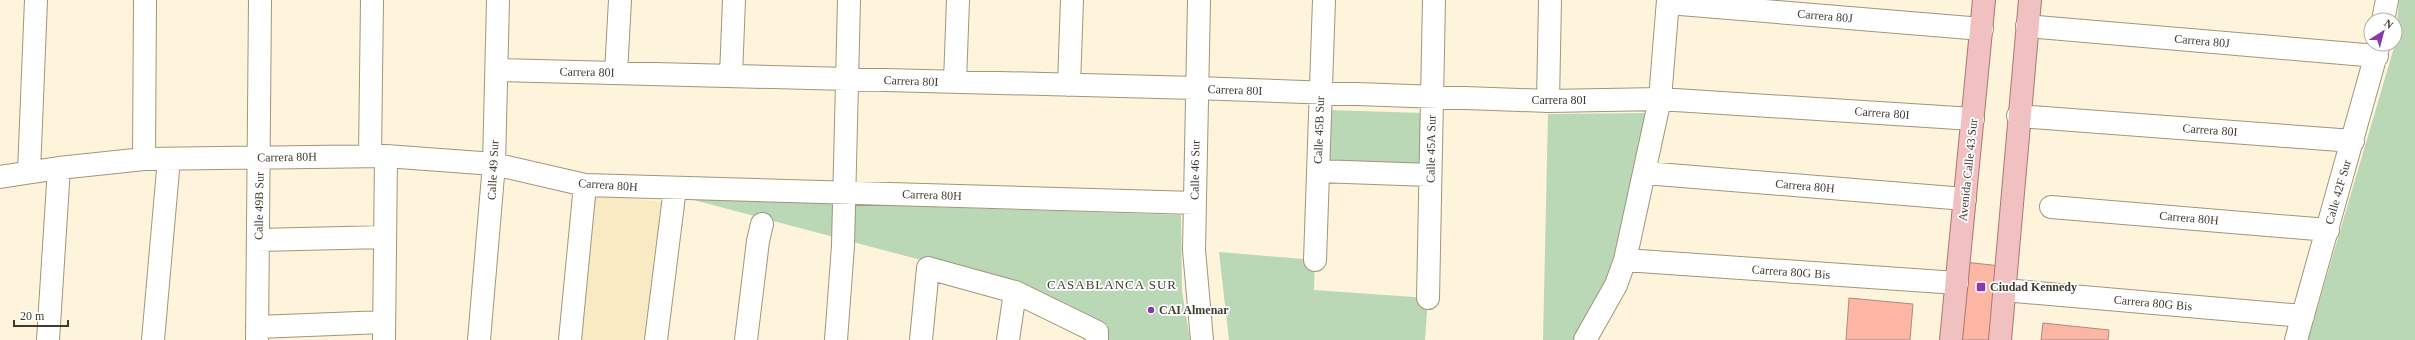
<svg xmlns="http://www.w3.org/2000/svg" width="2415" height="340" font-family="Georgia,serif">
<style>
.built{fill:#f8eac3}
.green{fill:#bad7b6}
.building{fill:#feb6a4;stroke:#ac8a82}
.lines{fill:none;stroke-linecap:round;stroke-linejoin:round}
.minor-casing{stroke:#a09678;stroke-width:24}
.major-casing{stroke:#ad7673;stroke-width:24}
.minor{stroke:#fff;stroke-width:22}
.major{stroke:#f1c0c1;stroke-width:22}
.poi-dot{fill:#863aab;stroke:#fff;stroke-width:1.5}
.labels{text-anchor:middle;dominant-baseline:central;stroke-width:3.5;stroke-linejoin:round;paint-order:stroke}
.street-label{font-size:12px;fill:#403b2f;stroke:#fff}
.poi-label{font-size:12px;font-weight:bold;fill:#403b2f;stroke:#fff;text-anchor:start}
.neighbourhood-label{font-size:13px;letter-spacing:1px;fill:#403b2f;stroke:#fff}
</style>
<rect width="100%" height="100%" fill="#fdf4db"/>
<!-- built -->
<path class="built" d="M 595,194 L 661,202 L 644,340 L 577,340 Z"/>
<!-- green -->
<path class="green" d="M 2399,0 L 2415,0 L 2415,340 L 2308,340 L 2395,44 Z
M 1329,110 L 1422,113 L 1420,171 L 1327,167 Z
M 1649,113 L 1612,275 L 1575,340 L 1543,340 L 1548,114 Z
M 690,199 L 1181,215 L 1182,291 L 1190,340 L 1107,340 L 1108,325 L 1012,284 Z
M 1219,252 L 1315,260 L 1314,290 L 1428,298 L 1425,340 L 1229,340 Z"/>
<!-- building -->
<path class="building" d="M 1964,262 L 2001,266 L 1994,340 L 1957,340 Z
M 1849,298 L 1913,304 L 1910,340 L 1846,340 Z
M 2043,323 L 2109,330 L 2108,340 L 2041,340 Z"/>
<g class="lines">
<!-- minor casing -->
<g class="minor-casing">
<path id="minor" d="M 1199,0 L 1194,250 L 1202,340
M 1668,3 L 1982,29
M 2383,20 L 2387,0
M 2027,26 L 2377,56
M 497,70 L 1196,88 L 1548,101 L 1660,99 L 1973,119
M 616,73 L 620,0
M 731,76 L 734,0
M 955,82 L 958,0
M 1069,85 L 1072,0
M 1548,101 L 1550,0
M 2018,116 L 2353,141
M 370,156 L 372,0
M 144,159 L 145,0
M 1318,171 L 1430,175
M 29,172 L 36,0
M 1645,173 L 1965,199
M 0,177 L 59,168 L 144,159 L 386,156 L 494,164 L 585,185 L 1195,203
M 2051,207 L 2328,230
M 258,240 L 385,237
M 1315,260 L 1324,0
M 1625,260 L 1957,283
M 2004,290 L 2303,316
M 1428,298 L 1434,0
M 257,327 L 384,322
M 48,340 L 59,168
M 153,340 L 169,159
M 257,340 L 260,0
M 384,340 L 386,156
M 479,340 L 494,164 L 498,0
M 570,340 L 585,185
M 656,340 L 675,188
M 746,340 L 758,241 L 762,224
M 836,340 L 843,246 L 849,0
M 921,340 L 928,268 L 1015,292 L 1097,332 L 1097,340
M 1008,340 L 1015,292
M 1585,340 L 1616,285 L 1625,260 L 1660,99 L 1668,0
M 2296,340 L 2379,44"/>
</g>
<!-- major casing -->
<g class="major-casing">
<path id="major" d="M 1951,340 L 1984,0
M 2000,340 L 2030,0"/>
</g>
<!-- minor -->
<use href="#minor" class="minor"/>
<!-- major -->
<use href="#major" class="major"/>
</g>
<!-- markers -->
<g class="poi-dot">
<rect x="1976" y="282" width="10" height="10" rx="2"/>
<circle cx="1151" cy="310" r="4"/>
</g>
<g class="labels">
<!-- street labels -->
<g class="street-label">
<text transform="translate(1825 16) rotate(5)">Carrera 80J</text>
<text transform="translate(2202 41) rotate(5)">Carrera 80J</text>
<text transform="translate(587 72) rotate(1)">Carrera 80I</text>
<text transform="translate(911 81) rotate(2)">Carrera 80I</text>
<text transform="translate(1235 90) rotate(2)">Carrera 80I</text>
<text x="1559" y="100">Carrera 80I</text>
<text transform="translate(1882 113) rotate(4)">Carrera 80I</text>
<text transform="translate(1319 130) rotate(-88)">Calle 45B Sur</text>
<text transform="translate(2210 130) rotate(4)">Carrera 80I</text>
<text transform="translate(1431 149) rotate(-89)">Calle 45A Sur</text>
<text transform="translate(287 157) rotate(-1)">Carrera 80H</text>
<text transform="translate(493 170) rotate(-87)">Calle 49 Sur</text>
<text transform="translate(1195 170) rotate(-89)">Calle 46 Sur</text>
<text transform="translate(1968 170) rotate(-84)">Avenida Calle 43 Sur</text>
<text transform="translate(608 185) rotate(4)">Carrera 80H</text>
<text transform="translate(1805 186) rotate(5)">Carrera 80H</text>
<text transform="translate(2338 192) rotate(-74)">Calle 42F Sur</text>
<text transform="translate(932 195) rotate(2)">Carrera 80H</text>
<text transform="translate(259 206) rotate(-89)">Calle 49B Sur</text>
<text transform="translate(2189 218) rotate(5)">Carrera 80H</text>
<text transform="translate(1791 272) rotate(4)">Carrera 80G Bis</text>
<text transform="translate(2153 303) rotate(5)">Carrera 80G Bis</text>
</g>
<!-- poi labels -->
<g class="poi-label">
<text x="1990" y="287">Ciudad Kennedy</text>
<text x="1159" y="310">CAI Almenar</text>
</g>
<!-- neighbourhood labels -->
<g class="neighbourhood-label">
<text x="1112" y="284">CASABLANCA SUR</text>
</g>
</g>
<!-- north arrow -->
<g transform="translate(2383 32) rotate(36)"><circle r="19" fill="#ffffff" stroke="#b3b1ac"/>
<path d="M0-3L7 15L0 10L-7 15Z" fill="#863aab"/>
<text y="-6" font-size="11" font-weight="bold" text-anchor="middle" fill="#403b2f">N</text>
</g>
<!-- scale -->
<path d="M14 320v6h54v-6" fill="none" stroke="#403b2f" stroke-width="2"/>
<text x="20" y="320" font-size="12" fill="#403b2f" stroke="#ffffff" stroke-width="3" paint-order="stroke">20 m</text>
</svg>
